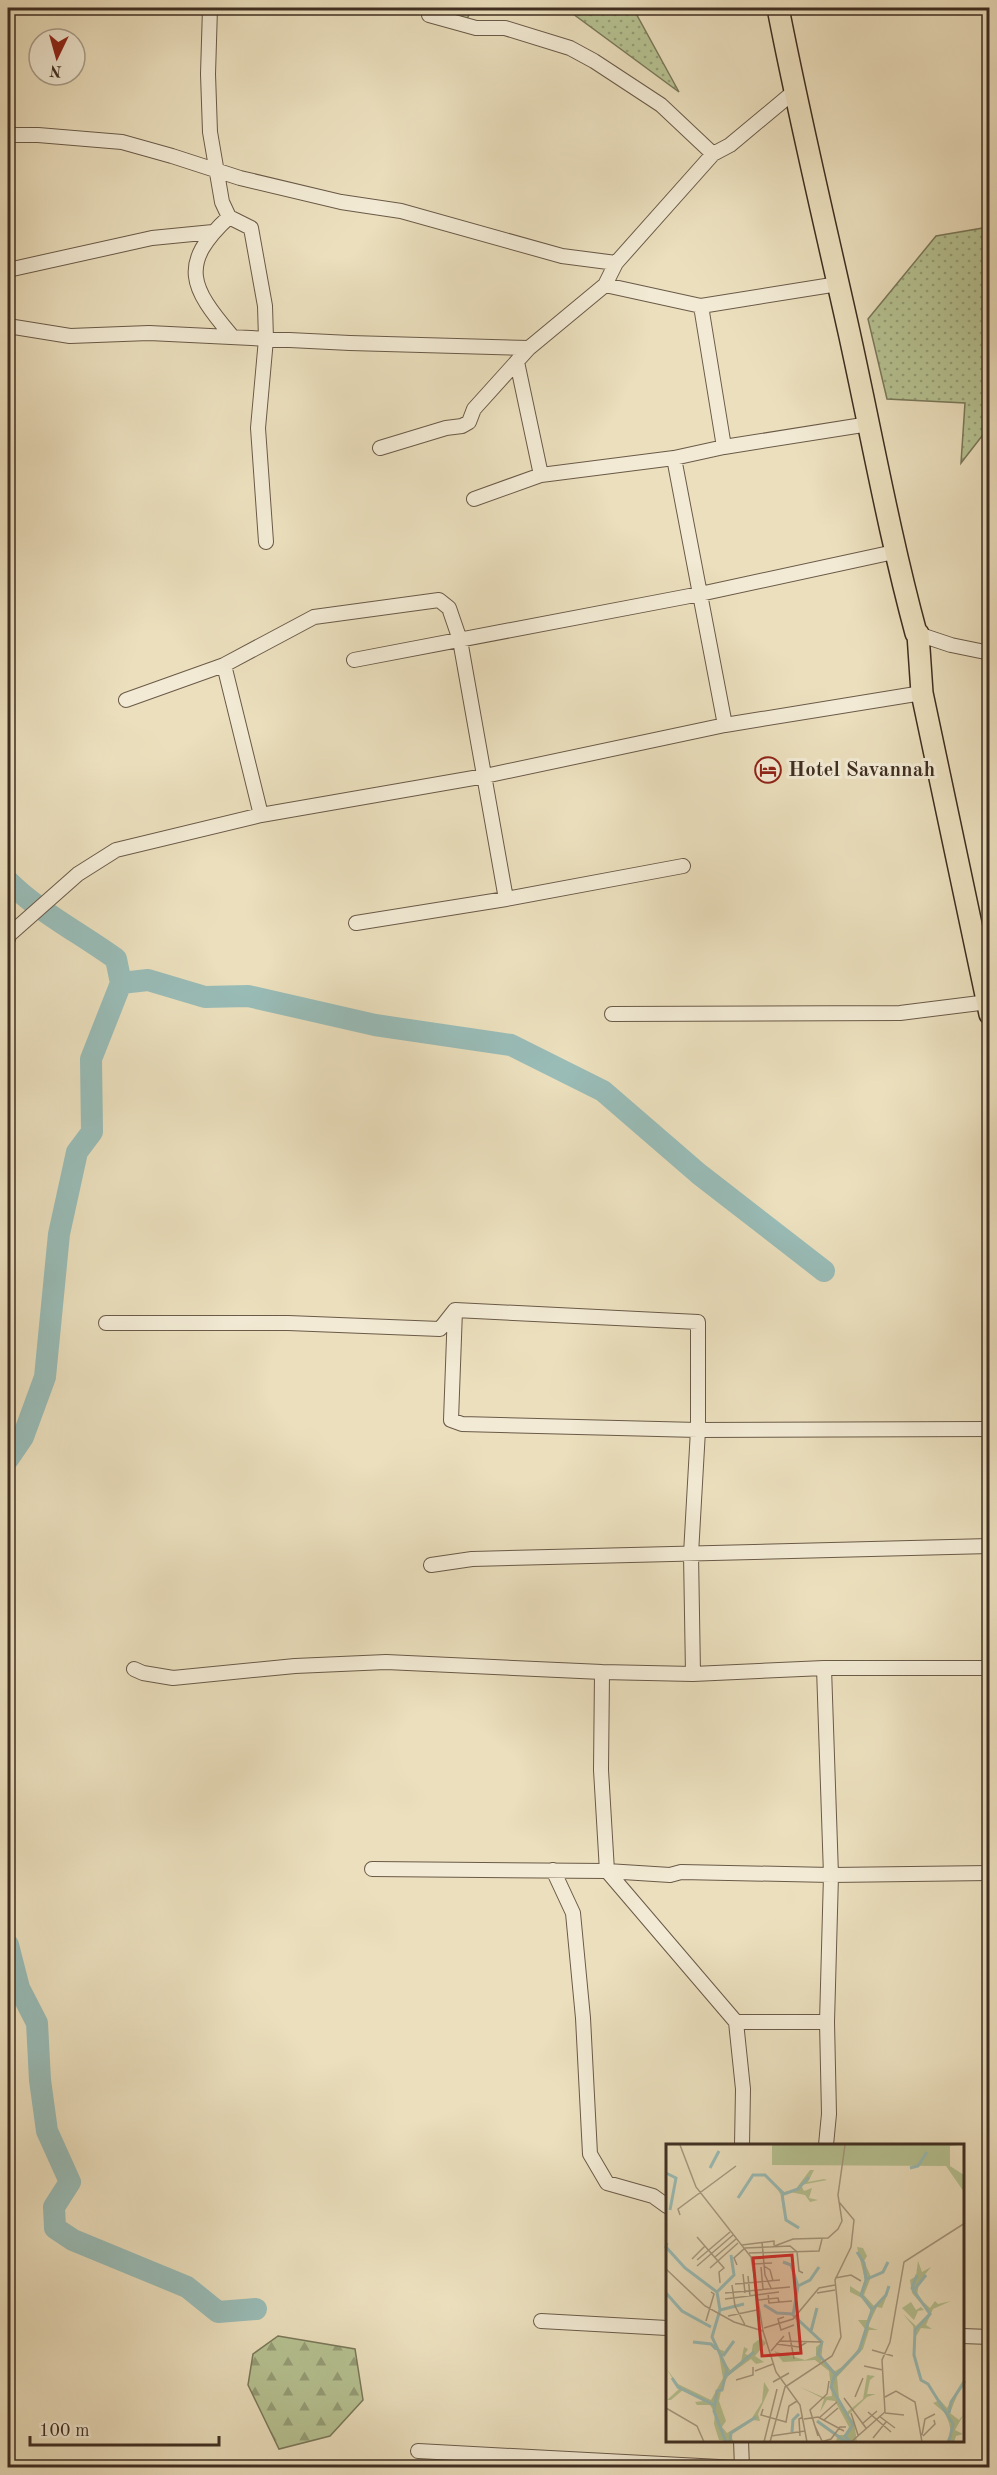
<svg xmlns="http://www.w3.org/2000/svg" width="997" height="2475" font-family="'Old Standard TT',serif">
<style>
.grass{fill:url(#grass-dots);stroke:#7a785a;stroke-width:1.5}
.forest{fill:url(#forest-firs);stroke:#7a785a;stroke-width:1.5}
.lines{fill:none;stroke-linecap:round;stroke-linejoin:round}
.river{stroke:#99bcb7;stroke-width:22}
.minor-casing{stroke:#6a5a48;stroke-width:16}
.highway-casing{stroke:#3f2e21;stroke-width:24}
.minor{stroke:#f2ead4;stroke-width:14}
.highway{stroke:#ebdfbd;stroke-width:21}
.labels{text-anchor:middle;dominant-baseline:central;stroke-width:6;stroke-linejoin:round;paint-order:stroke}
.poi-label{font-size:21px;font-weight:bold;fill:#3f2e21;stroke:#f2ead4;text-anchor:start}
.inset-river{fill:none;stroke:#99bcb7;stroke-width:3}
.inset-road{fill:none;stroke:#a6987f;stroke-width:1.5}
.view{fill:#d62828;fill-opacity:0.15;stroke:#d62828;stroke-width:3}
.inset-edge{fill:none;stroke:#3f2e21;stroke-width:3}
</style>
<defs>
<pattern id="grass-dots" width="8" height="8" patternUnits="userSpaceOnUse" patternTransform="scale(1.5)"><rect width="8" height="8" fill="#b6c292"/><path d="M2 2h.1M6 6h.1" fill="none" stroke="#959e77" stroke-width="1.8" stroke-linecap="round"/></pattern>
<pattern id="forest-firs" width="22" height="20" patternUnits="userSpaceOnUse" patternTransform="scale(1.5)"><rect width="22" height="20" fill="#b6c292"/><path d="M5 1l3.5 6h-7zM16 11l3.5 6h-7z" fill="#959e77"/></pattern>
</defs>
<rect width="100%" height="100%" fill="#ebdfbd"/>
<filter id="stains"><feTurbulence type="fractalNoise" baseFrequency=".00333" numOctaves="4"/><feColorMatrix values="0 0 0 0 .2 0 0 0 0 .09 0 0 0 0 .02 0 0 0 .5 -.17"/></filter>
<radialGradient id="worn" r=".72"><stop offset=".6" stop-color="#630" stop-opacity="0"/><stop offset="1" stop-color="#630" stop-opacity=".3"/></radialGradient>
<!-- grass -->
<path class="grass" d="M 434,8 L 472,8 L 464,26 Z
M 565,8 L 633,8 L 679,92 Z
M 989,227 L 989,427 L 961,463 L 965,403 L 887,399 L 868,319 L 936,236 Z"/>
<!-- forest -->
<path class="forest" d="M 278,2336 L 355,2349 L 363,2400 L 330,2436 L 279,2449 L 248,2385 L 253,2354 Z"/>
<g class="lines">
<!-- river -->
<path class="river" d="M 8,881 C 39,912 80,933 116,959 L 121,983 L 91,1059 L 92,1132 L 77,1152 L 59,1234 L 45,1377 L 23,1437 L 8,1459
M 121,983 L 148,980 L 205,997 L 248,996 L 375,1025 L 511,1045 L 603,1091 L 699,1174 L 824,1271
M 8,1945 L 19,1988 L 37,2023 L 40,2080 L 47,2131 L 70,2182 L 54,2207 L 55,2228 L 73,2240 L 187,2287 L 218,2312 L 256,2309"/>
<!-- minor casing -->
<g class="minor-casing">
<path id="minor" d="M 210,8 L 208,74 L 210,132 L 222,202 L 229,217 L 251,228 L 265,306 L 266,339 L 258,428 L 266,542
M 429,15 L 476,28 L 505,28 L 570,48 L 594,61 L 661,105 L 713,154
M 8,135 L 38,135 L 122,142 L 172,156 L 240,178 L 341,202 L 401,211 L 562,256 L 616,263
M 229,217 C 178,264 191,288 231,335
M 8,270 L 152,238 L 213,232
M 605,285 L 701,306 L 838,284
M 701,306 L 724,447
M 8,326 L 70,336 L 149,333 L 350,343 L 529,348
M 517,362 L 541,475
M 380,448 L 446,428 L 462,426 L 469,422 L 474,409 L 529,348 L 605,285 L 616,263 L 713,154 L 730,145 L 796,90
M 674,458 L 725,725
M 474,499 L 541,475 L 674,458 L 724,447 L 869,424
M 918,634 L 951,645 L 990,653
M 354,660 L 700,594 L 894,552
M 224,665 L 261,815
M 126,700 L 224,665 L 314,617 L 439,600 L 449,608 L 460,640 L 506,899 L 356,923
M 506,899 L 683,866
M 8,939 L 9,935 L 78,874 L 116,850 L 261,815 L 485,776 L 725,725 L 922,693
M 612,1014 L 900,1013 L 988,1002
M 455,1310 L 451,1420 L 462,1424 L 698,1430 L 990,1429
M 106,1323 L 288,1323 L 440,1329 L 455,1310 L 698,1322 L 698,1430 L 691,1554 L 693,1674
M 431,1565 L 472,1559 L 990,1546
M 824,1668 L 831,1875 L 827,2022 L 829,2114 L 826,2145
M 134,1669 L 143,1673 L 173,1678 L 295,1666 L 386,1662 L 602,1672 L 693,1674 L 824,1668 L 990,1668
M 602,1672 L 601,1770 L 607,1871 L 736,2022 L 743,2089 L 742,2145
M 372,1869 L 607,1871 L 670,1875 L 681,1872 L 831,1875 L 990,1873
M 553,1870 L 573,1913 L 583,2018 L 590,2154 L 607,2183 L 653,2196 L 667,2206
M 736,2022 L 827,2022
M 541,2321 L 667,2328
M 962,2336 L 990,2337
M 741,2440 L 742,2468
M 418,2451 L 738,2468"/>
</g>
<!-- highway casing -->
<g class="highway-casing">
<path id="highway" d="M 778,8 C 799,116 825,224 849,332 C 871,432 889,533 916,633 L 918,634 L 922,693 L 990,1014"/>
</g>
<!-- minor -->
<use href="#minor" class="minor"/>
<!-- highway -->
<use href="#highway" class="highway"/>
</g>
<!-- icons -->
<defs>
<g id="hotel-ring" transform="scale(1.35)"><circle r="9.5" fill="#f2ead4" stroke="#8f2418" stroke-width="1.5"/><path d="M-6-4.5h1.5V1H6V5H4.5V3h-9V5H-6ZM-4 0a1.8 1.8 0 1 1 3.6 0ZM.5 0V-2.5h3Q6-2.5 6 0Z" fill="#8f2418"/></g>
</defs>
<g fill-rule="evenodd">
<use href="#hotel-ring" x="768" y="770"/>
</g>
<g class="labels">
<!-- poi labels -->
<g class="poi-label">
<text x="788" y="770">Hotel Savannah</text>
</g>
</g>
<!-- overview -->
<g transform="translate(666 2144)">
<rect width="298" height="298" fill="#ebdfbd"/>
<path d="M 144,26 L 148,26 L 142,38 L 158,35 L 161,36 L 135,41 L 138,47 L 146,44 L 143,54 L 152,56 L 144,58 L 139,51 L 124,48 L 118,51 L 117,66 L 115,51 L 106,37 L 118,48 L 129,46 ZM 191,103 L 197,104 L 201,112 L 198,117 L 205,133 L 198,151 L 208,162 L 222,149 L 216,164 L 211,163 L 203,180 L 203,183 L 212,186 L 203,186 L 197,205 L 171,233 L 173,254 L 181,268 L 197,255 L 201,231 L 209,232 L 204,236 L 201,250 L 210,250 L 201,253 L 182,271 L 188,278 L 191,298 L 170,298 L 171,293 L 151,277 L 172,291 L 179,291 L 183,283 L 169,257 L 161,256 L 154,268 L 158,255 L 134,243 L 157,253 L 166,252 L 163,227 L 149,216 L 117,218 L 108,207 L 139,216 L 150,212 L 150,203 L 157,198 L 155,217 L 169,227 L 180,221 L 197,198 L 199,185 L 192,176 L 201,176 L 205,167 L 196,154 L 184,148 L 184,142 L 195,149 L 199,136 ZM 252,117 L 256,128 L 265,123 L 253,138 L 251,152 L 264,164 L 269,157 L 272,160 L 285,157 L 267,165 L 260,181 L 266,185 L 255,184 L 249,194 L 247,182 L 237,170 L 250,182 L 263,169 L 246,149 L 244,136 L 250,132 ZM 95,194 L 100,199 L 89,212 L 98,218 L 90,220 L 85,215 L 63,231 L 56,242 L 53,257 L 60,277 L 56,283 L 61,289 L 86,274 L 96,258 L 98,238 L 103,246 L 92,270 L 94,277 L 87,276 L 64,291 L 68,298 L 53,296 L 48,280 L 49,269 L 44,261 L 31,261 L 29,258 L 38,257 L 32,253 L 17,246 L 5,256 L 1,256 L 13,245 L 0,224 L 12,240 L 45,256 L 57,234 L 52,205 L 58,207 L 56,215 L 65,227 L 75,218 L 78,203 L 82,205 L 79,210 L 85,212 L 87,200 ZM 298,234 L 284,269 L 293,276 L 298,270 L 289,286 L 297,290 L 290,292 L 288,298 L 280,298 L 285,288 L 283,279 L 279,269 L 267,259 L 274,256 L 281,264 Z" fill="#b6c292"/>
<path d="M 106,1 L 292,1 L 284,2 L 284,22 L 298,31 L 298,48 L 280,22 L 106,21 ZM 245,158 L 250,166 L 255,163 L 258,166 L 252,167 L 248,176 L 236,164 Z" fill="#b6c292"/>
<path class="inset-river" d="M 44,24 L 53,7M 244,24 L 252,22 L 261,8M 0,29 L 10,34 L 4,66M 116,50 L 120,76 L 133,84M 72,54 L 87,31 L 99,31 L 118,50 L 132,45 L 143,33M 1,99 L 0,103 L 19,124 L 51,148 L 54,166 L 46,193 L 61,225 L 56,246 L 51,247 L 48,267 L 60,298M 191,108 L 198,119 L 200,136 L 195,151 L 206,165M 117,118 L 125,121 L 132,142 L 127,171 L 156,198 L 152,210 L 169,230 L 165,243 L 187,281 L 179,292 L 184,298M 251,131 L 246,144 L 264,170 L 249,186 L 248,211 L 255,236 L 262,240 L 287,280 L 283,298M 201,135 L 217,128 L 222,118M 132,142 L 144,136 L 153,123M 248,146 L 260,131M 52,147 L 68,131 L 65,111M 0,149 L 16,167 L 45,183M 98,161 L 111,169 L 127,170M 54,166 L 78,160M 145,187 L 151,164M 27,198 L 45,200 L 50,205M 57,212 L 68,197M 61,231 L 88,208M 168,233 L 193,207 L 206,166 L 220,151 L 223,142M 6,234 L 12,243 L 48,261M 283,269 L 285,258 L 299,237M 151,277 L 180,298M 126,288 L 127,276 L 133,270M 64,298 L 65,289 L 90,273"/>
<path class="inset-road" d="M 14,1 L 30,43 L 85,113 L 97,187 L 110,228 L 134,261 L 141,298M 14,71 L 12,65 L 70,22M 31,93 L 58,124 L 53,128 L 54,139M 96,98 L 99,131 L 105,144M 76,101 L 108,97 L 108,101M 106,103 L 127,95 L 162,94 L 172,85 L 176,77 L 172,51 L 179,1M 83,109 L 153,107 L 156,95M 49,113 L 70,95M 86,114 L 110,113M 26,115 L 39,102M 31,116 L 64,88M 87,120 L 106,119M 71,121 L 68,114 L 79,104 L 124,102 L 131,108 L 133,127 L 137,129M 31,122 L 67,91M 98,122 L 104,126 L 107,137M 95,123 L 97,145M 44,124 L 72,99M 0,125 L 39,162 L 68,178 L 97,187M 77,130 L 79,149M 82,132 L 84,152M 169,134 L 185,131 L 195,137M 69,140 L 114,136M 66,141 L 69,162 L 79,181M 59,149 L 124,143M 102,149 L 103,159 L 126,157M 151,149 L 169,146M 59,155 L 113,148M 92,156 L 112,154 L 113,158M 62,172 L 91,166M 118,173 L 112,175 L 115,186 L 128,181M 40,177 L 48,150 L 45,148M 98,184 L 127,175 L 153,144 L 169,141M 123,188 L 128,215M 113,197 L 155,198M 110,200 L 133,203 L 141,198M 206,206 L 227,212M 105,207 L 118,192M 198,222 L 217,226M 89,227 L 107,220M 70,236 L 87,231 L 87,223M 107,238 L 123,229M 189,253 L 197,234M 219,253 L 230,247 L 249,258 L 256,298M 178,254 L 200,284M 0,264 L 31,282 L 38,298M 97,265 L 95,271 L 120,278 L 123,262 L 131,257M 202,268 L 225,288M 185,269 L 192,291M 219,269 L 238,271M 213,272 L 229,284M 153,274 L 171,258M 138,275 L 152,273 L 178,287M 158,276 L 172,264M 148,280 L 156,297M 196,280 L 211,267M 256,291 L 259,275 L 269,270M 105,292 L 139,287M 134,292 L 133,275 L 137,273M 152,292 L 144,266 L 161,250 L 163,237M 257,292 L 269,280 L 268,276M 207,294 L 220,278M 98,298 L 111,245M 104,298 L 119,243 L 166,212 L 175,193 L 169,136 L 185,103 L 188,76 L 173,58M 155,298 L 165,295 L 174,283 L 180,283M 185,298 L 219,268 L 216,216 L 224,198 L 238,118 L 299,79"/>
<path class="view" d="M 126,111 L 135,209 L 96,212 L 87,114 Z"/>
<rect width="298" height="298" class="inset-edge"/>
</g>
<!-- margin -->
<rect width="997" height="2475" fill="none" stroke="#ebdfbd" stroke-width="30"/>
<rect x="9" y="9" width="979" height="2457" fill="none" stroke="#3f2e21" stroke-width="3"/>
<rect x="15" y="15" width="967" height="2445" fill="none" stroke="#3f2e21" stroke-width="1.5"/>
<!-- north arrow -->
<g transform="translate(57 57) rotate(185)"><circle r="28" fill="#f2ead4" stroke="#aa9f8c" stroke-width="1.5"/>
<path d="M0-4.5L10 22L0 15L-10 22Z" fill="#8f2418"/>
<text y="-9" font-size="16" font-weight="bold" text-anchor="middle" fill="#3f2e21">N</text>
</g>
<!-- scale -->
<path d="M30 2436v9h189v-9" fill="none" stroke="#3f2e21" stroke-width="3"/>
<text x="39" y="2436" font-size="18" fill="#3f2e21" stroke="#f2ead4" stroke-width="4.5" paint-order="stroke">100 m</text>
<rect width="100%" height="100%" filter="url(#stains)"/>
<rect width="100%" height="100%" fill="url(#worn)"/>
</svg>
